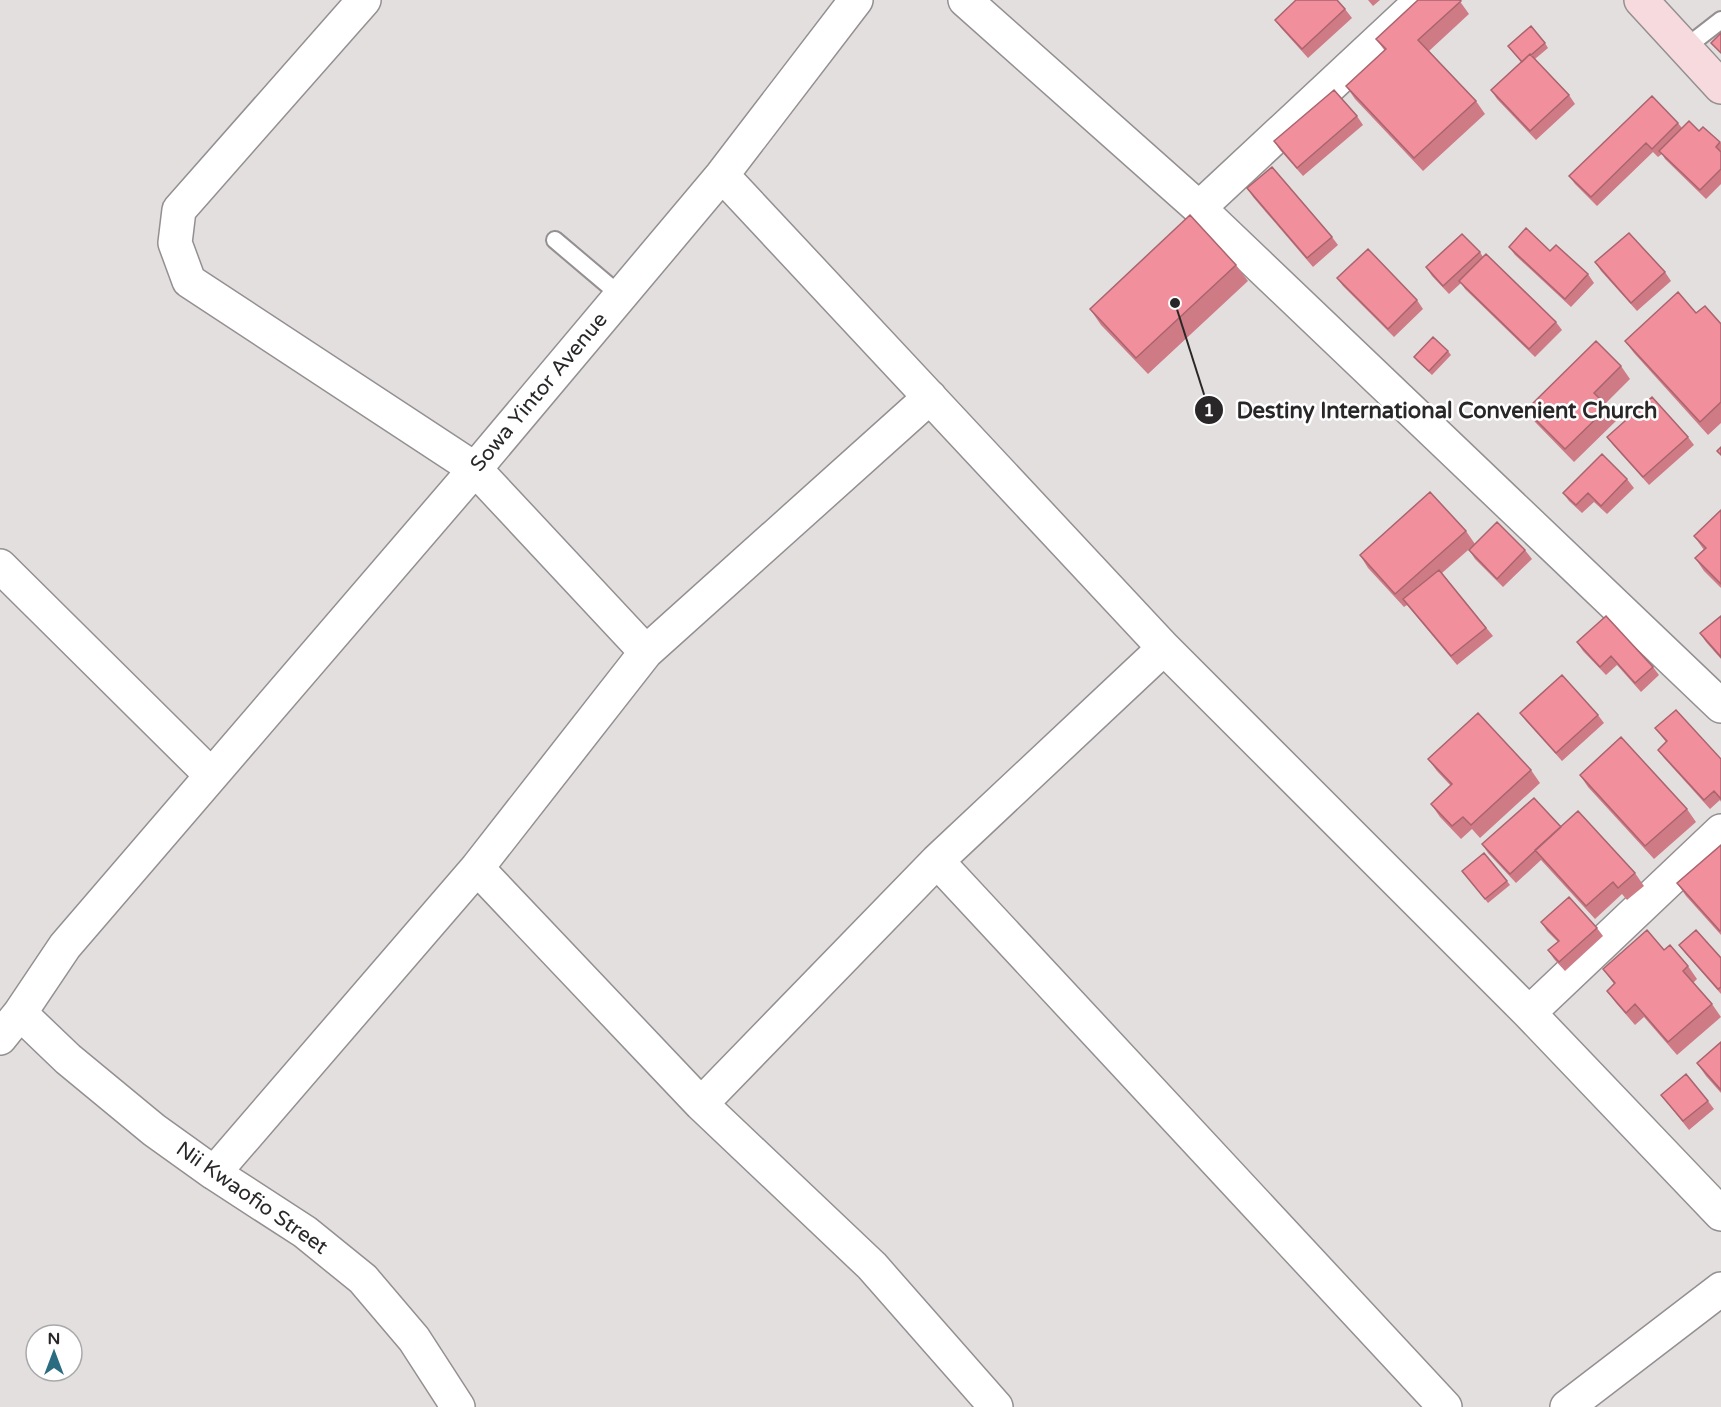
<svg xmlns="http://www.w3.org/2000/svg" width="1721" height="1407" font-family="'Varela Round',sans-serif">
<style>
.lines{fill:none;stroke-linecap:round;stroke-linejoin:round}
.lane-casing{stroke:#948f90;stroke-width:20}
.street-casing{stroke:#948f90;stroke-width:36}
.secondary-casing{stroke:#948f90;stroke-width:36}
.lane{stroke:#fff;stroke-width:16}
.street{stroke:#fff;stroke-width:33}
.secondary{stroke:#f6dadd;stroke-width:33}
.wall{fill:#cf7b86}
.building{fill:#f18f9c;stroke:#a9646d;stroke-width:1.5}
.labels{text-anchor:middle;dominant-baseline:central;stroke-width:5;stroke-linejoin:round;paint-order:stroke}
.street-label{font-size:21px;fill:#292727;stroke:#fff}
.leader{fill:none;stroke:#292727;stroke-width:2}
.callout-dot{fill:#292727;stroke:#fff;stroke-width:2}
.mark-label{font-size:18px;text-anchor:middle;font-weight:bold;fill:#fff}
.callout-label{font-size:22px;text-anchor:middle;font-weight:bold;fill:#292727;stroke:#fff;stroke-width:5;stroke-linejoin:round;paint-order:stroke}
</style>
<rect width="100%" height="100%" fill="#e4dfdf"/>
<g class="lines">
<!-- lane casing -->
<g class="lane-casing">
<path id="lane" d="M 1685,48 L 1721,20
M 555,240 L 620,295"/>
</g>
<!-- street casing -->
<g class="street-casing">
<path id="street" d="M 364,0 L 179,210 L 175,243 L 189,281 L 475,469 L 646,652
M 965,0 L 1199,208 L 1721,706
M 722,175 L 1164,648 L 1529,1013 L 1721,1214
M 1199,208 L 1422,0
M 0,566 L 211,775
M 937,861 L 1445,1407
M 477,868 L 701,1104 L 872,1266 L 996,1407
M 20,1013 L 68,1059 L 154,1130 L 214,1173 L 305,1232 L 363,1279 L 414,1339 L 458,1407
M 1529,1013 L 1721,831
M 0,1038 L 20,1013 L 65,946 L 475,469 L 722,175 L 856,0
M 701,1104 L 937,861 L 1164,648
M 214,1173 L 477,868 L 646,652 L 930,397
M 1567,1407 L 1721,1289"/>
</g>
<!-- secondary casing -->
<g class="secondary-casing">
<path id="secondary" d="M 1641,0 L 1721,87"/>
</g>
<!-- lane -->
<use href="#lane" class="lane"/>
<!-- street -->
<use href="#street" class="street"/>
<!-- secondary -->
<use href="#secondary" class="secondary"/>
</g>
<!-- wall -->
<path class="wall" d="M 1368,0 L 1380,0 L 1373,6 Z
M 1459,0 L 1469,14 L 1429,51 L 1476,101 L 1485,114 L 1423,171 L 1355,99 L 1346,86 L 1385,51 L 1376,39 Z
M 1345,9 L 1352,18 L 1308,58 L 1281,28 L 1275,20 Z
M 1545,43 L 1548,48 L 1535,59 L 1569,95 L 1575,104 L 1536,140 L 1497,99 L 1491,90 L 1521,62 L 1508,46 Z
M 1357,116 L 1363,125 L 1303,176 L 1280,150 L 1274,141 Z
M 1678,123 L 1682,128 L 1699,131 L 1721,143 L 1721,184 L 1706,199 L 1665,159 L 1662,154 L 1658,157 L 1653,152 L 1597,206 L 1575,184 L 1569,176 Z
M 1247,188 L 1332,237 L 1338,245 L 1313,267 L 1253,197 Z
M 1509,247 L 1550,251 L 1588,274 L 1594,283 L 1571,307 L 1515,255 Z
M 1480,252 L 1483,257 L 1556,322 L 1562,330 L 1535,357 L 1465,289 L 1461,283 L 1449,294 L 1432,276 L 1426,267 Z
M 1595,262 L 1665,272 L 1671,281 L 1637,311 L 1601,271 Z
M 1236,265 L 1248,281 L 1148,374 L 1101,325 L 1090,309 Z
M 1337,278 L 1417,300 L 1423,309 L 1394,337 L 1343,286 Z
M 1696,313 L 1721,324 L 1721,423 L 1708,435 L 1634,353 L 1625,341 Z
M 1448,351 L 1451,355 L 1432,375 L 1417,361 L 1414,357 Z
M 1621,366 L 1630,379 L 1605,404 L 1617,420 L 1574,462 L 1535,422 L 1526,410 Z
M 1607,437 L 1688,437 L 1694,445 L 1649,485 L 1613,445 Z
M 1627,479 L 1634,488 L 1607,514 L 1594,502 L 1582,513 L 1569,501 L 1563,493 Z
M 1721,510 L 1721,588 L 1704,571 L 1695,558 L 1704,550 L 1694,536 Z
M 1466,531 L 1475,544 L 1442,573 L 1493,636 L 1457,665 L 1407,605 L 1404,607 L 1368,568 L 1360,555 Z
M 1469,550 L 1525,550 L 1532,559 L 1503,587 L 1475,559 Z
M 1721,616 L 1721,659 L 1706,642 L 1700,633 Z
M 1577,642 L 1653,667 L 1659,675 L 1641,692 L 1617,665 L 1606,675 L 1583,651 Z
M 1520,713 L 1598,715 L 1604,723 L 1562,761 L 1526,721 Z
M 1655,728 L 1721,759 L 1721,802 L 1720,800 L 1710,809 L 1664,758 L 1658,750 L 1666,742 Z
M 1428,759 L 1531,770 L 1540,783 L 1480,838 L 1472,829 L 1461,839 L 1440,817 L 1431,804 L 1451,786 L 1437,771 Z
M 1580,775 L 1687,809 L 1696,822 L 1654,859 L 1588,787 Z
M 1561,827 L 1635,873 L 1644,886 L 1627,900 L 1622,894 L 1595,919 L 1541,860 L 1516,883 L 1488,853 L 1482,844 Z
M 1721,845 L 1721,935 L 1686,896 L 1677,883 Z
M 1462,871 L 1507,881 L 1510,885 L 1488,903 Z
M 1541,922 L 1597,928 L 1603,936 L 1565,971 L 1554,959 L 1548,950 L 1558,942 L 1547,931 Z
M 1679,945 L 1721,958 L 1721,994 L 1685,953 Z
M 1664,950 L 1688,966 L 1697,979 L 1693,983 L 1712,1004 L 1721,1017 L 1677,1055 L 1644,1017 L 1635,1025 L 1616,1003 L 1607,991 L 1614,984 L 1603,969 Z
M 1721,1042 L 1721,1093 L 1706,1076 L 1697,1063 Z
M 1661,1095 L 1708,1101 L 1714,1109 L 1689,1130 Z"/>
<!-- building -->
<path class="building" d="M 1296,0 L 1337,0 L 1345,9 L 1302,49 L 1275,20 Z
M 1418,0 L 1459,0 L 1461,1 L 1418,40 L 1476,101 L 1414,158 L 1346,86 L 1386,49 L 1376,39 Z
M 1531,26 L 1545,43 L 1531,55 L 1530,54 L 1522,62 L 1508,46 Z
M 1721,33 L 1721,53 L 1711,43 Z
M 1530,54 L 1569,95 L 1530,131 L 1491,90 Z
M 1334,90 L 1357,116 L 1297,168 L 1274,141 Z
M 1652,96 L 1678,123 L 1652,149 L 1646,143 L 1591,197 L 1569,176 Z
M 1689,121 L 1699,131 L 1703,127 L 1720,142 L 1716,147 L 1721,152 L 1721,169 L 1700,190 L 1659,151 Z
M 1272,167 L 1332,237 L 1307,258 L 1247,188 Z
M 1190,215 L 1236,265 L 1136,358 L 1090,309 Z
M 1526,228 L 1550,251 L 1556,245 L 1588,274 L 1565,299 L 1509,247 Z
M 1629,233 L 1665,272 L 1631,303 L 1595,262 Z
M 1462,234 L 1480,252 L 1443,286 L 1426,267 Z
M 1368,249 L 1417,300 L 1388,329 L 1337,278 Z
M 1486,254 L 1556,322 L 1529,349 L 1459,281 Z
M 1678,292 L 1696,313 L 1705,306 L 1721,324 L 1721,402 L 1700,422 L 1625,341 Z
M 1433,337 L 1448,351 L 1429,371 L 1414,357 Z
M 1596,341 L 1621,366 L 1594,393 L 1608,407 L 1565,449 L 1526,410 Z
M 1652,397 L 1688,437 L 1643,477 L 1607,437 Z
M 1721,447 L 1721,455 L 1717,451 Z
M 1602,454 L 1627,479 L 1601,506 L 1588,493 L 1576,505 L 1563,493 Z
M 1430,492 L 1466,531 L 1395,594 L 1360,555 Z
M 1721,510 L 1721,584 L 1695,558 L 1706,548 L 1694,536 Z
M 1497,522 L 1525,550 L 1497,579 L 1469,550 Z
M 1439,570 L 1486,628 L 1451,656 L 1403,599 Z
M 1606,616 L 1653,667 L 1635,683 L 1611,656 L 1600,667 L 1577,642 Z
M 1721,616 L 1721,657 L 1700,633 Z
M 1562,675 L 1598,715 L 1556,753 L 1520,713 Z
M 1676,710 L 1721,759 L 1721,799 L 1714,791 L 1704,800 L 1658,750 L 1667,741 L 1655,728 Z
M 1478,713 L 1531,770 L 1471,825 L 1463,817 L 1452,826 L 1431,804 L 1452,784 L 1428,759 Z
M 1621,737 L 1687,809 L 1645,846 L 1580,775 Z
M 1534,798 L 1561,827 L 1510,874 L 1482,844 Z
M 1578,811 L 1635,873 L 1618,888 L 1613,882 L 1586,906 L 1535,850 Z
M 1721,845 L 1721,930 L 1720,931 L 1677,883 Z
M 1484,853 L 1507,881 L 1485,899 L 1462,871 Z
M 1569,897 L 1597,928 L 1559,962 L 1548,950 L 1559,941 L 1541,922 Z
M 1647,930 L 1664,950 L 1670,945 L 1688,966 L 1683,971 L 1712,1004 L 1668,1042 L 1635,1004 L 1626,1013 L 1607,991 L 1615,983 L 1603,969 Z
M 1696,930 L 1721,958 L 1721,987 L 1718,989 L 1679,945 Z
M 1721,1042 L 1721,1090 L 1697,1063 Z
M 1686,1074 L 1708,1101 L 1683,1121 L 1661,1095 Z"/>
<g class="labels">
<!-- street labels -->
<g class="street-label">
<text transform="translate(539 392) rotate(-50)">Sowa Yintor Avenue</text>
<text transform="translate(252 1198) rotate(35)">Nii Kwaofio Street</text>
</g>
</g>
<!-- callouts -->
<path class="leader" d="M1175 303L1209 410"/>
<g class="callout-dot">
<circle cx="1175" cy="303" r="6"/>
<circle cx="1209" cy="410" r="15"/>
</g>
<g class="mark-label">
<text x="1209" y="416">1</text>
</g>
<g class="callout-label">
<text x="1447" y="418">Destiny International Convenient Church</text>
</g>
<!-- north arrow -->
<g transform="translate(54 1353)"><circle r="28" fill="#ffffff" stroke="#a9a9a9" stroke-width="1.5"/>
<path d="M0-4.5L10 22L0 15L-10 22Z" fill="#2c6c80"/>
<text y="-9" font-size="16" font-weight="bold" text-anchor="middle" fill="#292727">N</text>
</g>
</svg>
